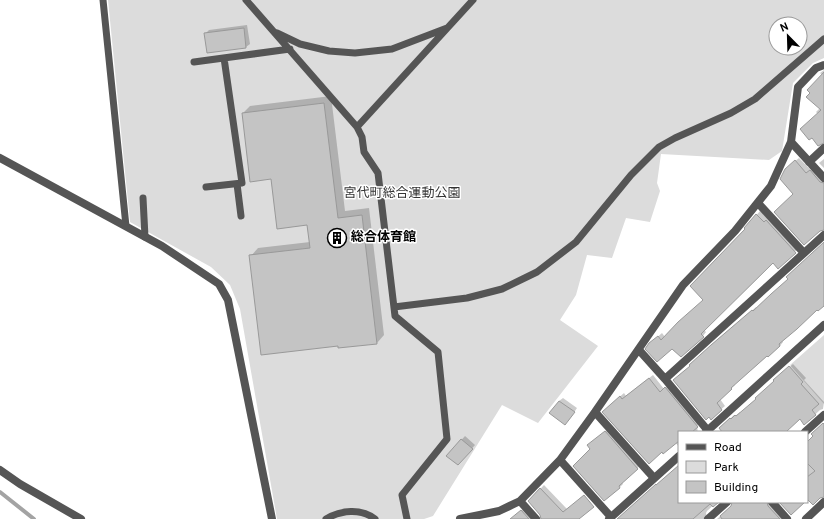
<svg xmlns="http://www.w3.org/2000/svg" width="824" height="519" font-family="Overpass,'Noto Sans JP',sans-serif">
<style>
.green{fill:#dcdcdc;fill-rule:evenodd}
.shadow{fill:#0003}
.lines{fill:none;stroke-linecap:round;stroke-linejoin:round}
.stream{stroke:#a3a3a3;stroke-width:4}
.building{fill:#c4c4c4;stroke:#999}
.lane{stroke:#555;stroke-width:7}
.street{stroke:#555;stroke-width:8}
.labels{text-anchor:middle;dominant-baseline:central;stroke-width:3;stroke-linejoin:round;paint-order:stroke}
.park-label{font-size:13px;fill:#333;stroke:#fff}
.poi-label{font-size:13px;font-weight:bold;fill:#000;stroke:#fff;text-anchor:start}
</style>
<rect width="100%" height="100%" fill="#fff"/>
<!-- green -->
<path class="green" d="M 108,0 L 824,0 L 824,58 L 813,63 L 793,83 L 782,151 L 769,160 L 661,154 L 657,183 L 660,191 L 650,222 L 626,218 L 612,258 L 587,255 L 576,295 L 560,320 L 598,346 L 538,423 L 502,405 L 433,516 L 424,519 L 277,519 L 240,309 L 230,285 L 211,267 L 130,222 ZM 776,24 L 800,24 L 800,48 L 776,48 Z
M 824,335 L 824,404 L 790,365 Z"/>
<!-- shadow -->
<path class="shadow" d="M 247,25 L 250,44 L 246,47 L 208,52 L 205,34 L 209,30 Z
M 824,70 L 824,142 L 818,114 L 816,112 L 820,108 L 822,75 L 820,73 Z
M 331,96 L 345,211 L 369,208 L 384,335 L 377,343 L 339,345 L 251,256 L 258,248 L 310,242 L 308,224 L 272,178 L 243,113 L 250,106 Z
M 799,158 L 811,170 L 814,168 L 824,178 L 824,229 L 794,194 L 789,166 Z
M 824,159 L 824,168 L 819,163 Z
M 760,211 L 799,248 L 778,268 L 773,262 L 704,330 L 706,332 L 703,336 L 672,347 L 654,340 L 662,333 L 665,337 L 704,300 L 746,229 L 745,228 Z
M 824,243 L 824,304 L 817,308 L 782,340 L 783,342 L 780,346 L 768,355 L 767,354 L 734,384 L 735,385 L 720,399 L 725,406 L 711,418 L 691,365 L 716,341 L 756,307 L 757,308 L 789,279 Z
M 793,364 L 806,378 L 804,380 L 824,402 L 823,409 L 820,410 L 805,424 L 800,418 L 786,430 L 788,432 L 723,432 L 720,428 L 734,415 L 735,416 L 740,412 L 740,413 L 757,399 L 775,381 L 778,377 Z
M 653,375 L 664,389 L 669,385 L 700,423 L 696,427 L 698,429 L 697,430 L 699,432 L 679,432 L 679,447 L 675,442 L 607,408 L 624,393 L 626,396 Z
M 563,398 L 577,408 L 569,420 L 559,401 Z
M 824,423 L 824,496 L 807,499 L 807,443 L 814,436 L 813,434 Z
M 609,428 L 641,465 L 622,482 L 623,484 L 620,487 L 591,449 L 592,442 Z
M 465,436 L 475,445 L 458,464 L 448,455 Z
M 679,464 L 679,502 L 717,502 L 707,511 L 706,513 L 707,519 L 619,519 L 660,482 L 676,468 Z
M 544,485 L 567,509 L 578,519 L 542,519 L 541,515 L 529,501 Z
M 733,502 L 772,502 L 784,519 L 717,519 L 732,506 Z
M 525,507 L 535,519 L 511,519 Z"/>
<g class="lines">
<!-- stream -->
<path class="stream" d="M 0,492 L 34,519"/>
</g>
<!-- building -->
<path class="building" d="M 244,28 L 246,48 L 207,53 L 204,33 Z
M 824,72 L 824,143 L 818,146 L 812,138 L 809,140 L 800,129 L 821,110 L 806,97 L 810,93 L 807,90 Z
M 324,103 L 338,218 L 362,215 L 377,344 L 338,348 L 338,346 L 261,355 L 249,255 L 310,248 L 307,225 L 277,229 L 271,179 L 250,182 L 242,113 Z
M 795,160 L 806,173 L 810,170 L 820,182 L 824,183 L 824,230 L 820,231 L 804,245 L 774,212 L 793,194 L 780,179 L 785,169 Z
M 756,214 L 764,222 L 766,220 L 796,253 L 778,269 L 773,263 L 701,334 L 704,337 L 681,357 L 672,349 L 657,362 L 645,349 L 649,343 L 658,336 L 661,340 L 678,322 L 703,300 L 690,286 L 745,229 L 744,228 Z
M 824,242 L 824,306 L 818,311 L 817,310 L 797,329 L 779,344 L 780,346 L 768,357 L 767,356 L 731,388 L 732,389 L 717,403 L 722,410 L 711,420 L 709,417 L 706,420 L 673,380 L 690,366 L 689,365 L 711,345 L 752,310 L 753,311 L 771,294 L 788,279 L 786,277 Z
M 789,366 L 803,382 L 801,384 L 819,404 L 812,410 L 816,415 L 804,425 L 800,419 L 786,432 L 722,432 L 719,428 L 730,418 L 731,419 L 735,415 L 736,416 L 756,399 L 755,398 L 774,381 L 773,380 Z
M 649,378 L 660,392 L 665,387 L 698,427 L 692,432 L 679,432 L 679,441 L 663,454 L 662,452 L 649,464 L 602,412 L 620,396 L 622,399 Z
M 559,401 L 575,412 L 565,425 L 549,413 Z
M 823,423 L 824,424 L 824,497 L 820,498 L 813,505 L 807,499 L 807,477 L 815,471 L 807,463 L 807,442 L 813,436 L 811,434 Z
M 605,431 L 638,469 L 619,486 L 620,488 L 604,501 L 573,466 L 590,449 L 587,445 Z
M 461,439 L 473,449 L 458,465 L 446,456 Z
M 679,465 L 679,502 L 719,502 L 713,507 L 710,504 L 693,519 L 617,519 L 656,484 L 656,485 Z
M 540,488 L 563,512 L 584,495 L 594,507 L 579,519 L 541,519 L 540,515 L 528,501 Z
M 732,502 L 767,502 L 768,506 L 780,519 L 722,519 L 720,516 L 731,506 Z
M 779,502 L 805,502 L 791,515 Z
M 521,510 L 529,519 L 510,519 Z"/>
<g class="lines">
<!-- lane -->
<path class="lane" d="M 103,0 L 126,226
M 246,0 L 357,127 L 362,137 L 364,152 L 378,173 L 395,316 L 438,352 L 447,439 L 402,495 L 407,519
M 277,33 L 300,44 L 329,51 L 355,53 L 392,49 L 447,28
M 194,62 L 290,49
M 357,127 L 473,0
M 237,184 L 241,216
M 206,187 L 242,183 L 224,58
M 143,198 L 145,237
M 394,307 L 467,298 L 502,289 L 537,272 L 576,242 L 631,175 L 659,147 L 675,138 L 731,113 L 755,99 L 824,39
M 326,519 C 341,510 361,508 375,519"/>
<!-- street -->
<path class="street" d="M 791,142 L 824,178
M 0,158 L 162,246 L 219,284 L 228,300 L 272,519
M 809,162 L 824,148
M 758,203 L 804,253
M 639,350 L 665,379 L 709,432
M 665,379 L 824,235
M 595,412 L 654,478
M 706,432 L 824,325
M 805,432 L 824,415
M 560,460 L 611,517
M 0,470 L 20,484 L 81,519
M 520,501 L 536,519
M 772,502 L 787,519
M 460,519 L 499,511 L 520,501 L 560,460 L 595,412 L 683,285 L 735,231 L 771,186 L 791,142 L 798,87 L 816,68 L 824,65
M 609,519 L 679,456
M 708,519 L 727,502
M 806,519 L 824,502"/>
</g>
<!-- icons -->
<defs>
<g id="building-ring" transform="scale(1)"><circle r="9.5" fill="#fff" stroke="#000" stroke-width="1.5"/><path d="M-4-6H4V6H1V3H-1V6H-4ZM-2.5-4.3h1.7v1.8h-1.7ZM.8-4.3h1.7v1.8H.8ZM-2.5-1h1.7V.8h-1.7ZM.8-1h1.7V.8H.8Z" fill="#000"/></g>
</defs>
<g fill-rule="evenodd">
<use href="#building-ring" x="337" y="238"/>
</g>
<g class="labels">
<!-- park labels -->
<g class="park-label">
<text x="402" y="194">宮代町総合運動公園</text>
</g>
<!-- poi labels -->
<g class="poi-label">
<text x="351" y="238">総合体育館</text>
</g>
</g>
<!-- legend -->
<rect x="678" y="431" width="130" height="72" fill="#ffffff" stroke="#999999"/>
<rect x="686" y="444" width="20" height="6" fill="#555555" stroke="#999999"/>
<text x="714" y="451" font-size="12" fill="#000000">Road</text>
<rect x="686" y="461" width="20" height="12" fill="#dcdcdc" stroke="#999999"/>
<text x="714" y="471" font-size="12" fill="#000000">Park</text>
<rect x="686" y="481" width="20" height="12" fill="#c4c4c4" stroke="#999999"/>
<text x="714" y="491" font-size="12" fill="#000000">Building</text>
<!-- north arrow -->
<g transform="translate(788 36) rotate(337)"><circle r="19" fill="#ffffff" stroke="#999999"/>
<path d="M0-3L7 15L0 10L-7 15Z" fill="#000000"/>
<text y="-6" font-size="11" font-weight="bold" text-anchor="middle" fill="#000000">N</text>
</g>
</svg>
